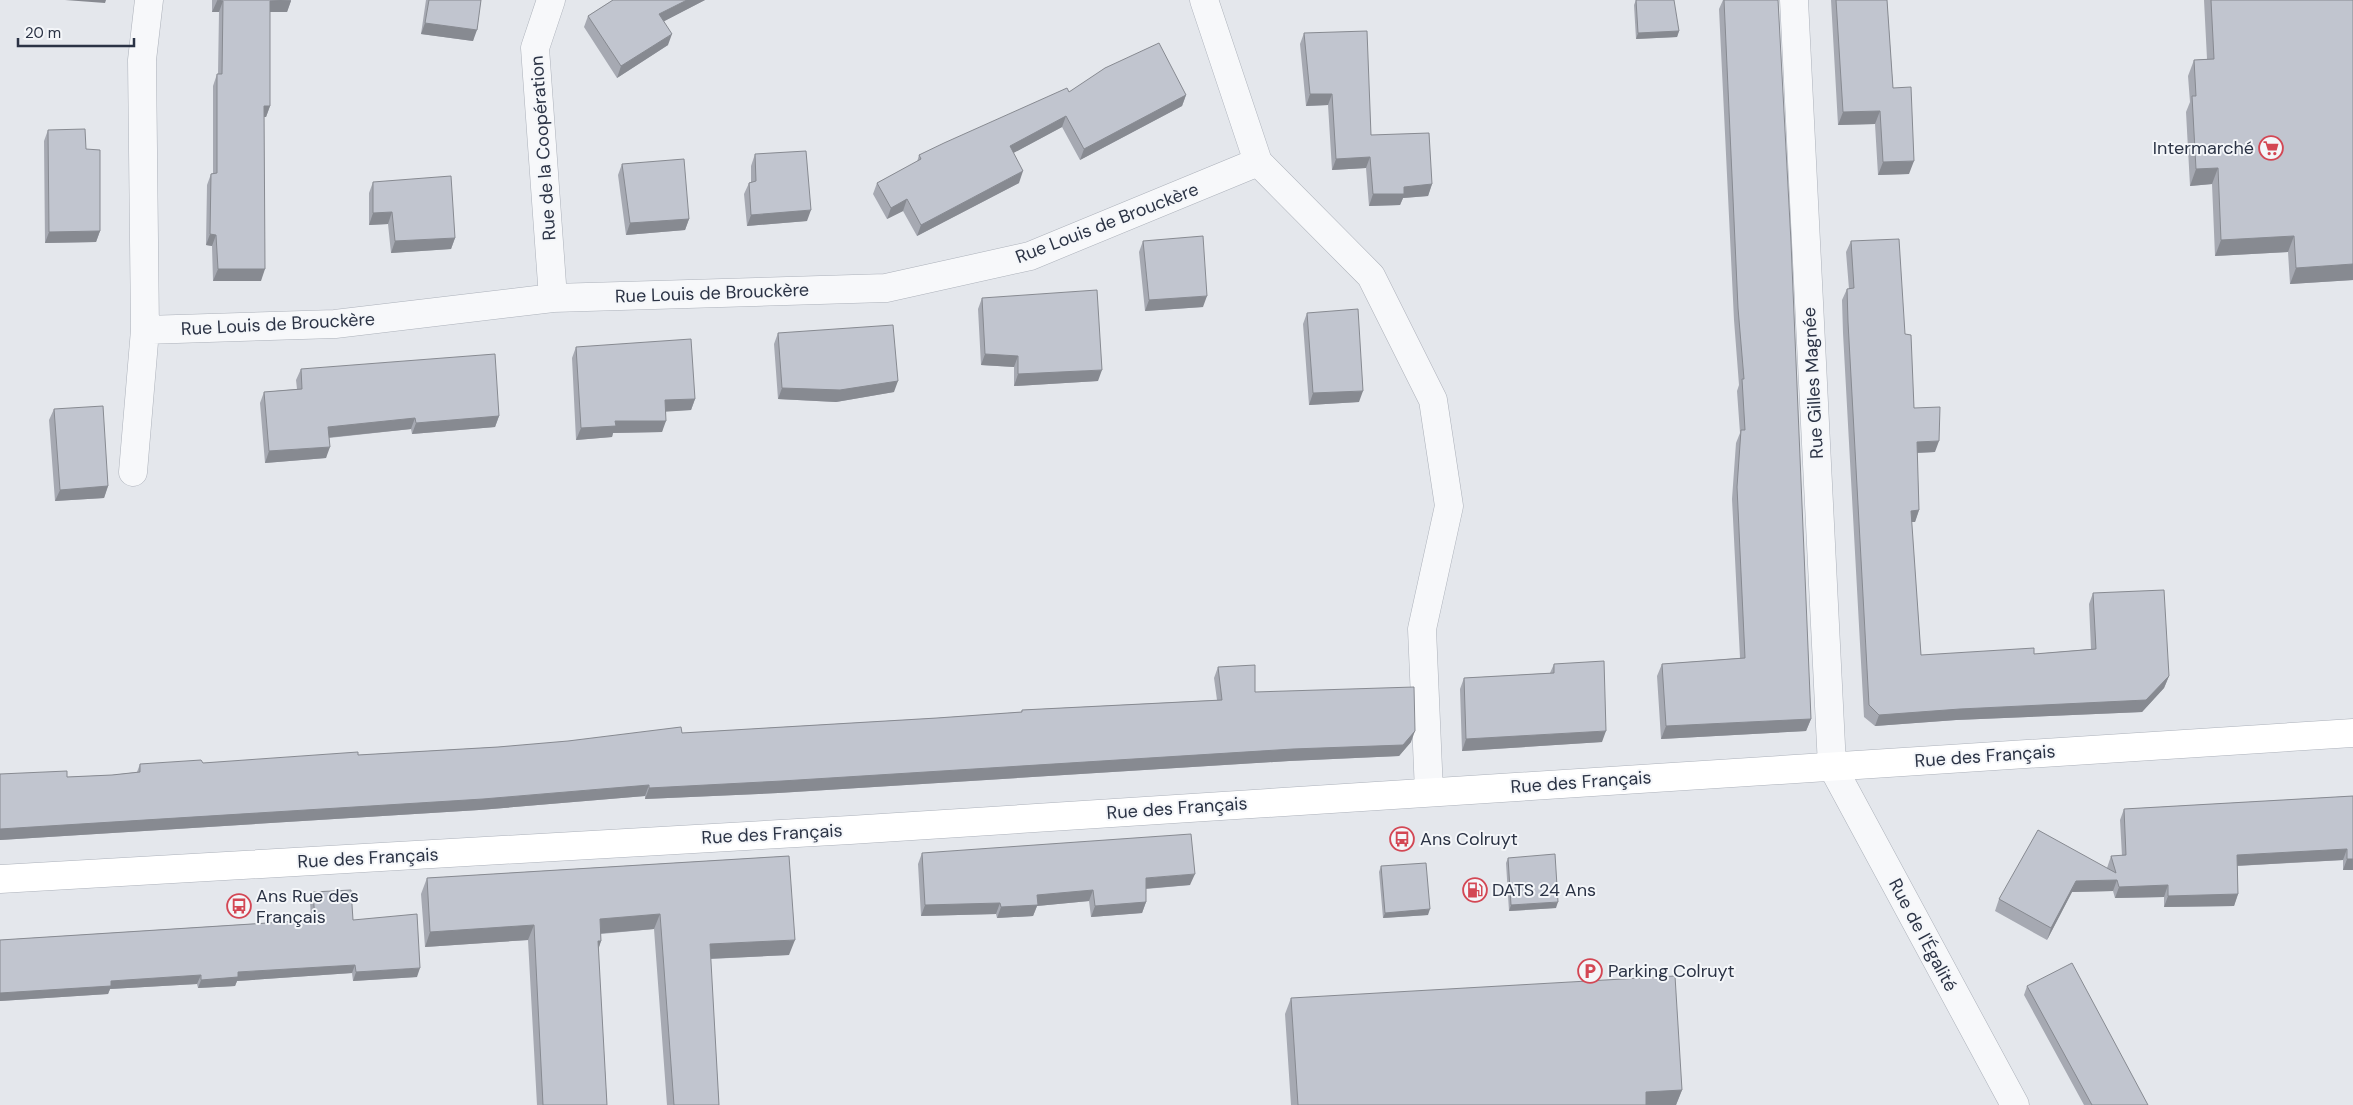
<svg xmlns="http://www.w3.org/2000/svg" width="2353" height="1105" font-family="'DM Sans',sans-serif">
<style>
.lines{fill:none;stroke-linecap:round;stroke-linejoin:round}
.minor-casing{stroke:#acb1ba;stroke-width:29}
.tertiary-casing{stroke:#acb1ba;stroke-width:29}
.secondary-casing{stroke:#acb1ba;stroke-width:29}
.minor{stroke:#f7f8fa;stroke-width:28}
.tertiary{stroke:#f7f8fa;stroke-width:28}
.secondary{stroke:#fff;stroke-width:28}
.wall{fill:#a6a9b2}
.shaded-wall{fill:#878a91}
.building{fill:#c1c5cf;stroke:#878a91}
.labels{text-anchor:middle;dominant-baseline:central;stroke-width:4;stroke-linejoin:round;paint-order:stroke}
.street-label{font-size:18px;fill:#2b3345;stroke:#f4f6f9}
.poi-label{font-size:18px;fill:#2b3345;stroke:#f4f6f9;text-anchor:start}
</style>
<rect width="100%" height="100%" fill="#e4e7ec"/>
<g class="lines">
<!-- minor casing -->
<g class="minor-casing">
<path id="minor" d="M 149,0 L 142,60 L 145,330 L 335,324 L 553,298 L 886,288 L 1030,256 L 1258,162
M 551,0 L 535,48 L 553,298
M 1204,0 L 1258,162 L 1371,276 L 1433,400 L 1449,506 L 1422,629 L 1429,792
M 1794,0 L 1832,766
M 133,472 L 145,330"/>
</g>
<!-- tertiary casing -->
<g class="tertiary-casing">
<path id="tertiary" d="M 1832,766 L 2015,1105"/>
</g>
<!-- secondary casing -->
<g class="secondary-casing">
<path id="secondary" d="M 0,879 L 850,830 L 2353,733"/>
</g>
<!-- minor -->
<use href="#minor" class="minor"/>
<!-- tertiary -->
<use href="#tertiary" class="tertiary"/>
<!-- secondary -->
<use href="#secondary" class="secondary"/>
</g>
<!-- wall -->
<path class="wall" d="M 212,0 L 291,0 L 287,12 L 270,12 L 270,106 L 266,117 L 264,117 L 261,281 L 213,281 L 212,246 L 206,245 L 207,185 L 211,174 L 213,173 L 213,86 L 217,74 L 218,74 L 219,12 L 212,12 Z
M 426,0 L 481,0 L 473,41 L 421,34 Z
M 613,0 L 705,0 L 664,21 L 668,45 L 617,78 L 584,27 L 588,16 Z
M 1636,0 L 1679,31 L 1677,37 L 1636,39 L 1634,5 Z
M 1723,0 L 1778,0 L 1811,719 L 1806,731 L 1661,739 L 1657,676 L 1662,664 L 1740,658 L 1732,499 L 1736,443 L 1740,433 L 1737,391 L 1739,385 L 1734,320 L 1719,9 Z
M 1831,0 L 1887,0 L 1893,88 L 1909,174 L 1878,175 L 1875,124 L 1838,125 Z
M 2204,0 L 2353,0 L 2353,280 L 2290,284 L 2288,252 L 2215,256 L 2212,184 L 2190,186 L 2186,112 L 2190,102 L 2188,76 L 2194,60 L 2207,59 Z
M 1304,33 L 1371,135 L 1432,184 L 1428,196 L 1403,198 L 1400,205 L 1369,206 L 1366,168 L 1332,170 L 1328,105 L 1306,106 L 1300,44 Z
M 1069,92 L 1186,95 L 1182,106 L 1080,160 L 1062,127 L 1013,153 L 1019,183 L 917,236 L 903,211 L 887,219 L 873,194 L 877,183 L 917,162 L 919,155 Z
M 48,130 L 86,149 L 100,231 L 96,242 L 45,243 L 44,141 Z
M 755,154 L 807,221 L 747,226 L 744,194 L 749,183 L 751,182 L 751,166 Z
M 622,164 L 689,219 L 685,230 L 626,235 L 618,175 Z
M 373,182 L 455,238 L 451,249 L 391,253 L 388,224 L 369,225 L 369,193 Z
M 1143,241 L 1203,307 L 1145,311 L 1139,252 Z
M 1851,241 L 1905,334 L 1914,408 L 1935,452 L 1917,453 L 1919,510 L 1915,522 L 1911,522 L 1921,655 L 2034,654 L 2091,649 L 2089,604 L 2093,593 L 2169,676 L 2164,688 L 2142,712 L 1956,720 L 1875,726 L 1864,717 L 1843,333 L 1842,300 L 1847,289 L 1849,289 L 1846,252 Z
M 982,298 L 1098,381 L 1014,386 L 1014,367 L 981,365 L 978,309 Z
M 1307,313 L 1359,402 L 1309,405 L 1303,324 Z
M 778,333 L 894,392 L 836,402 L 778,399 L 774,344 Z
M 576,347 L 695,399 L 691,410 L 666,411 L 662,432 L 613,433 L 612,437 L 576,440 L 572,358 Z
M 301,369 L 499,416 L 495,427 L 412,434 L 411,429 L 329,438 L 326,458 L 265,463 L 260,403 L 264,392 L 297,389 L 296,380 Z
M 54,409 L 108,486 L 104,498 L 55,501 L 49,420 Z
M 1554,664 L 1602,742 L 1462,751 L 1460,689 L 1464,678 L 1550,673 Z
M 1218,667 L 1255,692 L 1411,742 L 1399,756 L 1289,761 L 778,793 L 645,799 L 645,796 L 479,810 L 0,840 L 0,774 L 67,777 L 112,775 L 137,772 L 140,764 L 203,763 L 358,755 L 498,747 L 682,733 L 937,718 L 1021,712 L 1022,710 L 1217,700 L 1214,678 Z
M 2353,796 L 2353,870 L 2343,870 L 2343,860 L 2237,866 L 2238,894 L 2234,906 L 2164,907 L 2164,897 L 2115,898 L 2113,891 L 2072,892 L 2047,940 L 1995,911 L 1999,899 L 2107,868 L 2111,856 L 2122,856 L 2120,820 L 2124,809 Z
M 922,853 L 1190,885 L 1146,889 L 1146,902 L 1142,913 L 1091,917 L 1089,901 L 1037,906 L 1033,916 L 997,918 L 996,914 L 921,916 L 918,864 Z
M 789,856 L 789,955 L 710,959 L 719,1105 L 667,1105 L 654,929 L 601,934 L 601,941 L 598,950 L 607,1105 L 537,1105 L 528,940 L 425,947 L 421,894 L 427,878 Z
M 1508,858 L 1556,908 L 1509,911 L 1506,863 Z
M 1381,866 L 1428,915 L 1383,918 L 1379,872 Z
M 313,892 L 353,920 L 417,977 L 353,981 L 352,973 L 237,981 L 235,986 L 198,988 L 197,984 L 110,989 L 108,994 L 0,1001 L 0,940 L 311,920 L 310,901 Z
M 2027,986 L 2148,1105 L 2084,1105 L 2024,995 Z
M 1291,998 L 1682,1090 L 1676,1105 L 1291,1105 L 1285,1014 Z"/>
<!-- shaded-wall -->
<path class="shaded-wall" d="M 65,0 L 106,0 L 105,3 Z
M 687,0 L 705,0 L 655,26 L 659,14 Z
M 217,1 L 223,1 L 219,12 L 212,12 Z
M 270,1 L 291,1 L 287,12 L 266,12 Z
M 425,23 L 477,30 L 473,41 L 421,34 Z
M 1679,31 L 1677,37 L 1636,39 L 1638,33 Z
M 672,34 L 668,45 L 617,78 L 621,66 Z
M 1310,94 L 1332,94 L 1328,105 L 1306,106 Z
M 1186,95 L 1182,106 L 1080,160 L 1084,149 Z
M 264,106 L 270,106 L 266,117 L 260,117 Z
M 1880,111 L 1875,124 L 1838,125 L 1843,112 Z
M 1066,116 L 1062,127 L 1006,157 L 1010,146 Z
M 1370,157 L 1366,168 L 1332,170 L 1336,159 Z
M 1914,161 L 1909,174 L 1878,175 L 1883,162 Z
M 2218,168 L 2212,184 L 2190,186 L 2196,169 Z
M 1023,171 L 1019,183 L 917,236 L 921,225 Z
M 1432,184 L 1428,196 L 1403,198 L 1400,205 L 1369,206 L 1373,194 L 1404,187 Z
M 907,199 L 903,211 L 887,219 L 891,208 Z
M 811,210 L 807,221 L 747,226 L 751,215 Z
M 392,212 L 388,224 L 369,225 L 373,213 Z
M 689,219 L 685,230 L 626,235 L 630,223 Z
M 100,231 L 96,242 L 45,243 L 49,232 Z
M 210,234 L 216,235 L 212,246 L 206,245 Z
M 2294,236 L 2288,252 L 2215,256 L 2221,240 Z
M 455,238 L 451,249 L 391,253 L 395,241 Z
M 2353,264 L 2353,280 L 2290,284 L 2296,268 Z
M 218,269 L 265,269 L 261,281 L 213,281 Z
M 1207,296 L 1203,307 L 1145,311 L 1149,300 Z
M 985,354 L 1018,356 L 1014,367 L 981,365 Z
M 1102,370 L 1098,381 L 1014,386 L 1018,374 Z
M 898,381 L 894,392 L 836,402 L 778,399 L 782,388 Z
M 1363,391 L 1359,402 L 1309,405 L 1313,393 Z
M 695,399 L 691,410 L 661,412 L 665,400 Z
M 499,416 L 495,427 L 412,434 L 416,423 Z
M 415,418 L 411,429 L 324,438 L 328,427 Z
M 615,421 L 666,421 L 662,432 L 613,433 L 612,437 L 576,440 L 581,428 Z
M 1939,441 L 1935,452 L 1913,453 L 1917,442 Z
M 330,447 L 326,458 L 265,463 L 269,451 Z
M 108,486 L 104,498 L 55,501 L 60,490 Z
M 1919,510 L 1915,522 L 1906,522 L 1911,511 Z
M 2169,676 L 2164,688 L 2142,712 L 1956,720 L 1875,726 L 1879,715 Z
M 1811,719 L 1806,731 L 1661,739 L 1666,726 Z
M 1415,731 L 1411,742 L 1399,756 L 1289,761 L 778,793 L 645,799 L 649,788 Z
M 1606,731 L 1602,742 L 1462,751 L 1466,739 Z
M 649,785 L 645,796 L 479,810 L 0,840 L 0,829 Z
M 2347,849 L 2343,860 L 2233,866 L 2237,855 Z
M 2347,859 L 2353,859 L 2353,870 L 2343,870 Z
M 1195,874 L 1190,885 L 1141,889 L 1146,878 Z
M 2117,880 L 2113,891 L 2072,892 L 2047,940 L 2051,928 L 2076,881 Z
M 2168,885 L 2164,897 L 2115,898 L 2119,887 Z
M 1093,890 L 1089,901 L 1037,906 L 1033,916 L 997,918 L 1001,907 L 1037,895 Z
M 2238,894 L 2234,906 L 2164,907 L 2168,896 Z
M 1146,902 L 1142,913 L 1091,917 L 1095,906 Z
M 1558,902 L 1556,908 L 1509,911 L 1511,905 Z
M 1000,903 L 996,914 L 921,916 L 925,905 Z
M 1430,909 L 1428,915 L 1383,918 L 1385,913 Z
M 660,914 L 654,929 L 594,934 L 600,919 Z
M 534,925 L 528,940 L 425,947 L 430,932 Z
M 795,940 L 789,955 L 704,959 L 710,944 Z
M 598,941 L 601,941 L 596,956 Z
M 355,965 L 352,973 L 237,981 L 235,986 L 198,988 L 201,980 L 238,972 Z
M 420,968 L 417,977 L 353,981 L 356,972 Z
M 201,975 L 197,984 L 110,989 L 108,994 L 0,1001 L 0,993 L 111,981 Z
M 1682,1090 L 1676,1105 L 1641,1105 L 1646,1092 Z"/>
<!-- building -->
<path class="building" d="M 217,0 L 291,0 L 270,1 L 270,106 L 264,106 L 265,269 L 218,269 L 216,235 L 210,234 L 211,174 L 217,173 L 217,74 L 222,74 L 223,1 Z
M 429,0 L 481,0 L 477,30 L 425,23 Z
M 613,0 L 687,0 L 659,14 L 672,34 L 621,66 L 588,16 Z
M 1636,0 L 1674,0 L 1679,31 L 1638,33 Z
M 1724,0 L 1778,0 L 1791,242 L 1811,719 L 1666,726 L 1662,664 L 1745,658 L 1737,487 L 1741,430 L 1745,430 L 1742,379 L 1744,379 L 1738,308 Z
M 1836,0 L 1887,0 L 1893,88 L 1911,87 L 1914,161 L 1883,162 L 1880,111 L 1843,112 Z
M 2211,0 L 2353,0 L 2353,264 L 2296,268 L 2294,236 L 2221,240 L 2218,168 L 2196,169 L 2192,96 L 2196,96 L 2194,60 L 2214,59 Z
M 1367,31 L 1371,135 L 1429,133 L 1432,184 L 1404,187 L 1404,194 L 1373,194 L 1370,157 L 1336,159 L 1332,94 L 1310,94 L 1304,33 Z
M 1159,43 L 1186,95 L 1084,149 L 1066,116 L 1010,146 L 1023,171 L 921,225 L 907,199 L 891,208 L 877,183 L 921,159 L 919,155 L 944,143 L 1067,88 L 1069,92 L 1105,68 Z
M 85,129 L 86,149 L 100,150 L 100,231 L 49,232 L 48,130 Z
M 806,151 L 811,210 L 751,215 L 749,183 L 756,181 L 755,154 Z
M 684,159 L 689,219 L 630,223 L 622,164 Z
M 451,176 L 455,238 L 395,241 L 392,212 L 373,213 L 373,182 Z
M 1203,236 L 1207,296 L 1149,300 L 1143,241 Z
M 1899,239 L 1905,334 L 1911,335 L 1914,408 L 1940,407 L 1939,441 L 1917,442 L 1919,510 L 1911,511 L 1921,655 L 2034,648 L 2034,654 L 2096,649 L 2093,593 L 2164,590 L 2169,676 L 2146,700 L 1960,709 L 1879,715 L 1869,705 L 1848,322 L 1847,289 L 1854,288 L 1851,241 Z
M 1097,290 L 1102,370 L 1018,374 L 1018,356 L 985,354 L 982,298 Z
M 1358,309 L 1363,391 L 1313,393 L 1307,313 Z
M 893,325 L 898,381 L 840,390 L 782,388 L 778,333 Z
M 691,339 L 695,399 L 665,400 L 666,421 L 615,421 L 616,426 L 581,428 L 576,347 Z
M 495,354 L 499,416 L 416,423 L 415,418 L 328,427 L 330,447 L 269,451 L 264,392 L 302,389 L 301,369 Z
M 103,406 L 108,486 L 60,490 L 54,409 Z
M 1604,661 L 1606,731 L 1466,739 L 1464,678 L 1554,673 L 1554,664 Z
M 1255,665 L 1255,692 L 1414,687 L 1415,731 L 1403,745 L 1293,749 L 782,781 L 649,788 L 649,785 L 483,799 L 0,829 L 0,774 L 67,771 L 67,777 L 112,775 L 140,772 L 140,764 L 201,760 L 203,763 L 358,752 L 358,755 L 498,747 L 568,741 L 681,727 L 682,733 L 937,718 L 1022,712 L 1022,710 L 1222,700 L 1218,667 Z
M 2353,796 L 2353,859 L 2347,859 L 2347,849 L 2237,855 L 2238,894 L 2168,896 L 2168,885 L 2119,887 L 2117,880 L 2076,881 L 2051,928 L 1999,899 L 2038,830 L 2116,873 L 2111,856 L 2126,855 L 2124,809 Z
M 1191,834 L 1195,874 L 1146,878 L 1146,902 L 1095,906 L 1093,890 L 1037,895 L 1038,905 L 1001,907 L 1000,903 L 925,905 L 922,853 Z
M 1555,854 L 1558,902 L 1511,905 L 1508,858 Z
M 789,856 L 795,940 L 710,944 L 719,1105 L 674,1105 L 660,914 L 600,919 L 601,941 L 598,941 L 607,1105 L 543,1105 L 534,925 L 430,932 L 427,878 Z
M 1426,863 L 1430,909 L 1385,913 L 1381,866 Z
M 351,890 L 353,920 L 417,914 L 420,968 L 356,972 L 355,965 L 238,972 L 238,977 L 201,980 L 201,975 L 111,981 L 111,986 L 0,993 L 0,940 L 315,920 L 313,892 Z
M 2072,963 L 2148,1105 L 2092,1105 L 2027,986 Z
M 1675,976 L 1682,1090 L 1646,1092 L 1646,1105 L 1298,1105 L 1291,998 Z"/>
<!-- icons -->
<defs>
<g id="supermarket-ring" transform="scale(1.25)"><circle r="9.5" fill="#f4f6f9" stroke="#d34754" stroke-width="1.5"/><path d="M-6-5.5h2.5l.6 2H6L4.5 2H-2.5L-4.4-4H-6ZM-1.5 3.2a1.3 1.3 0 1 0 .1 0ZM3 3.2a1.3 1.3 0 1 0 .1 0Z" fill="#d34754"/></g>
<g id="bus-ring" transform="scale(1.25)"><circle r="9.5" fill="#f4f6f9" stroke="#d34754" stroke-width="1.5"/><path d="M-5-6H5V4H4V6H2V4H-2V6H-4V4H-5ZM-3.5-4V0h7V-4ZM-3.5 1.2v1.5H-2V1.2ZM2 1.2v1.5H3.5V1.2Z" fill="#d34754"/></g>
<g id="fuel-ring" transform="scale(1.25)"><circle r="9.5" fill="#f4f6f9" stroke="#d34754" stroke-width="1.5"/><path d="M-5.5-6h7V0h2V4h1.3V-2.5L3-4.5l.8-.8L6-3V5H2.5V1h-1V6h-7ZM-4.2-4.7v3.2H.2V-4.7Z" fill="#d34754"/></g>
<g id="parking-ring" transform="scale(1.25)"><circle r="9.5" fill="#f4f6f9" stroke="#d34754" stroke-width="1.5"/><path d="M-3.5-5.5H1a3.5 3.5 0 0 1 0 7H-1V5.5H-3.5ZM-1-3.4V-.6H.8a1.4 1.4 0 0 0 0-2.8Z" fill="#d34754"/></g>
</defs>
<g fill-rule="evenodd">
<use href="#supermarket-ring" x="2271" y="148"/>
<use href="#bus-ring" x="1402" y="839"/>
<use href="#fuel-ring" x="1475" y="890"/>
<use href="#bus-ring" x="239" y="906"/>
<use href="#parking-ring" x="1590" y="971"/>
</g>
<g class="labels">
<!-- street labels -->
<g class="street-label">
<text transform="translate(543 148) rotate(-94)">Rue de la Coopération</text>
<text transform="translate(1107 223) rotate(-21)">Rue Louis de Brouckère</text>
<text transform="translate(712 293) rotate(-2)">Rue Louis de Brouckère</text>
<text transform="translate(278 324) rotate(-3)">Rue Louis de Brouckère</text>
<text transform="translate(1813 383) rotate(-93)">Rue Gilles Magnée</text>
<text transform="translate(1985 756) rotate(-4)">Rue des Français</text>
<text transform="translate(1581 782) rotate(-4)">Rue des Français</text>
<text transform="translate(1177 808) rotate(-4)">Rue des Français</text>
<text transform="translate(772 834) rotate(-3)">Rue des Français</text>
<text transform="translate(368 858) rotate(-3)">Rue des Français</text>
<text transform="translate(1923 935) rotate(62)">Rue de l'Égalité</text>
</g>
<!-- poi labels -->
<g class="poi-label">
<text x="2254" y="148" text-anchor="end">Intermarché</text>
<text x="1420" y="839">Ans Colruyt</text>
<text x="1492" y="890">DATS 24 Ans</text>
<text x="256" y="896">Ans Rue des<tspan x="256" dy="21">Français</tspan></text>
<text x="1608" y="971">Parking Colruyt</text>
</g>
</g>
<!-- scale -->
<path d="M18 38v8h116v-8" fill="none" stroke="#2b3345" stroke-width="2.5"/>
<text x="25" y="38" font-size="15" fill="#2b3345" stroke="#f4f6f9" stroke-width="4" paint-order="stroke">20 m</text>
</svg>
